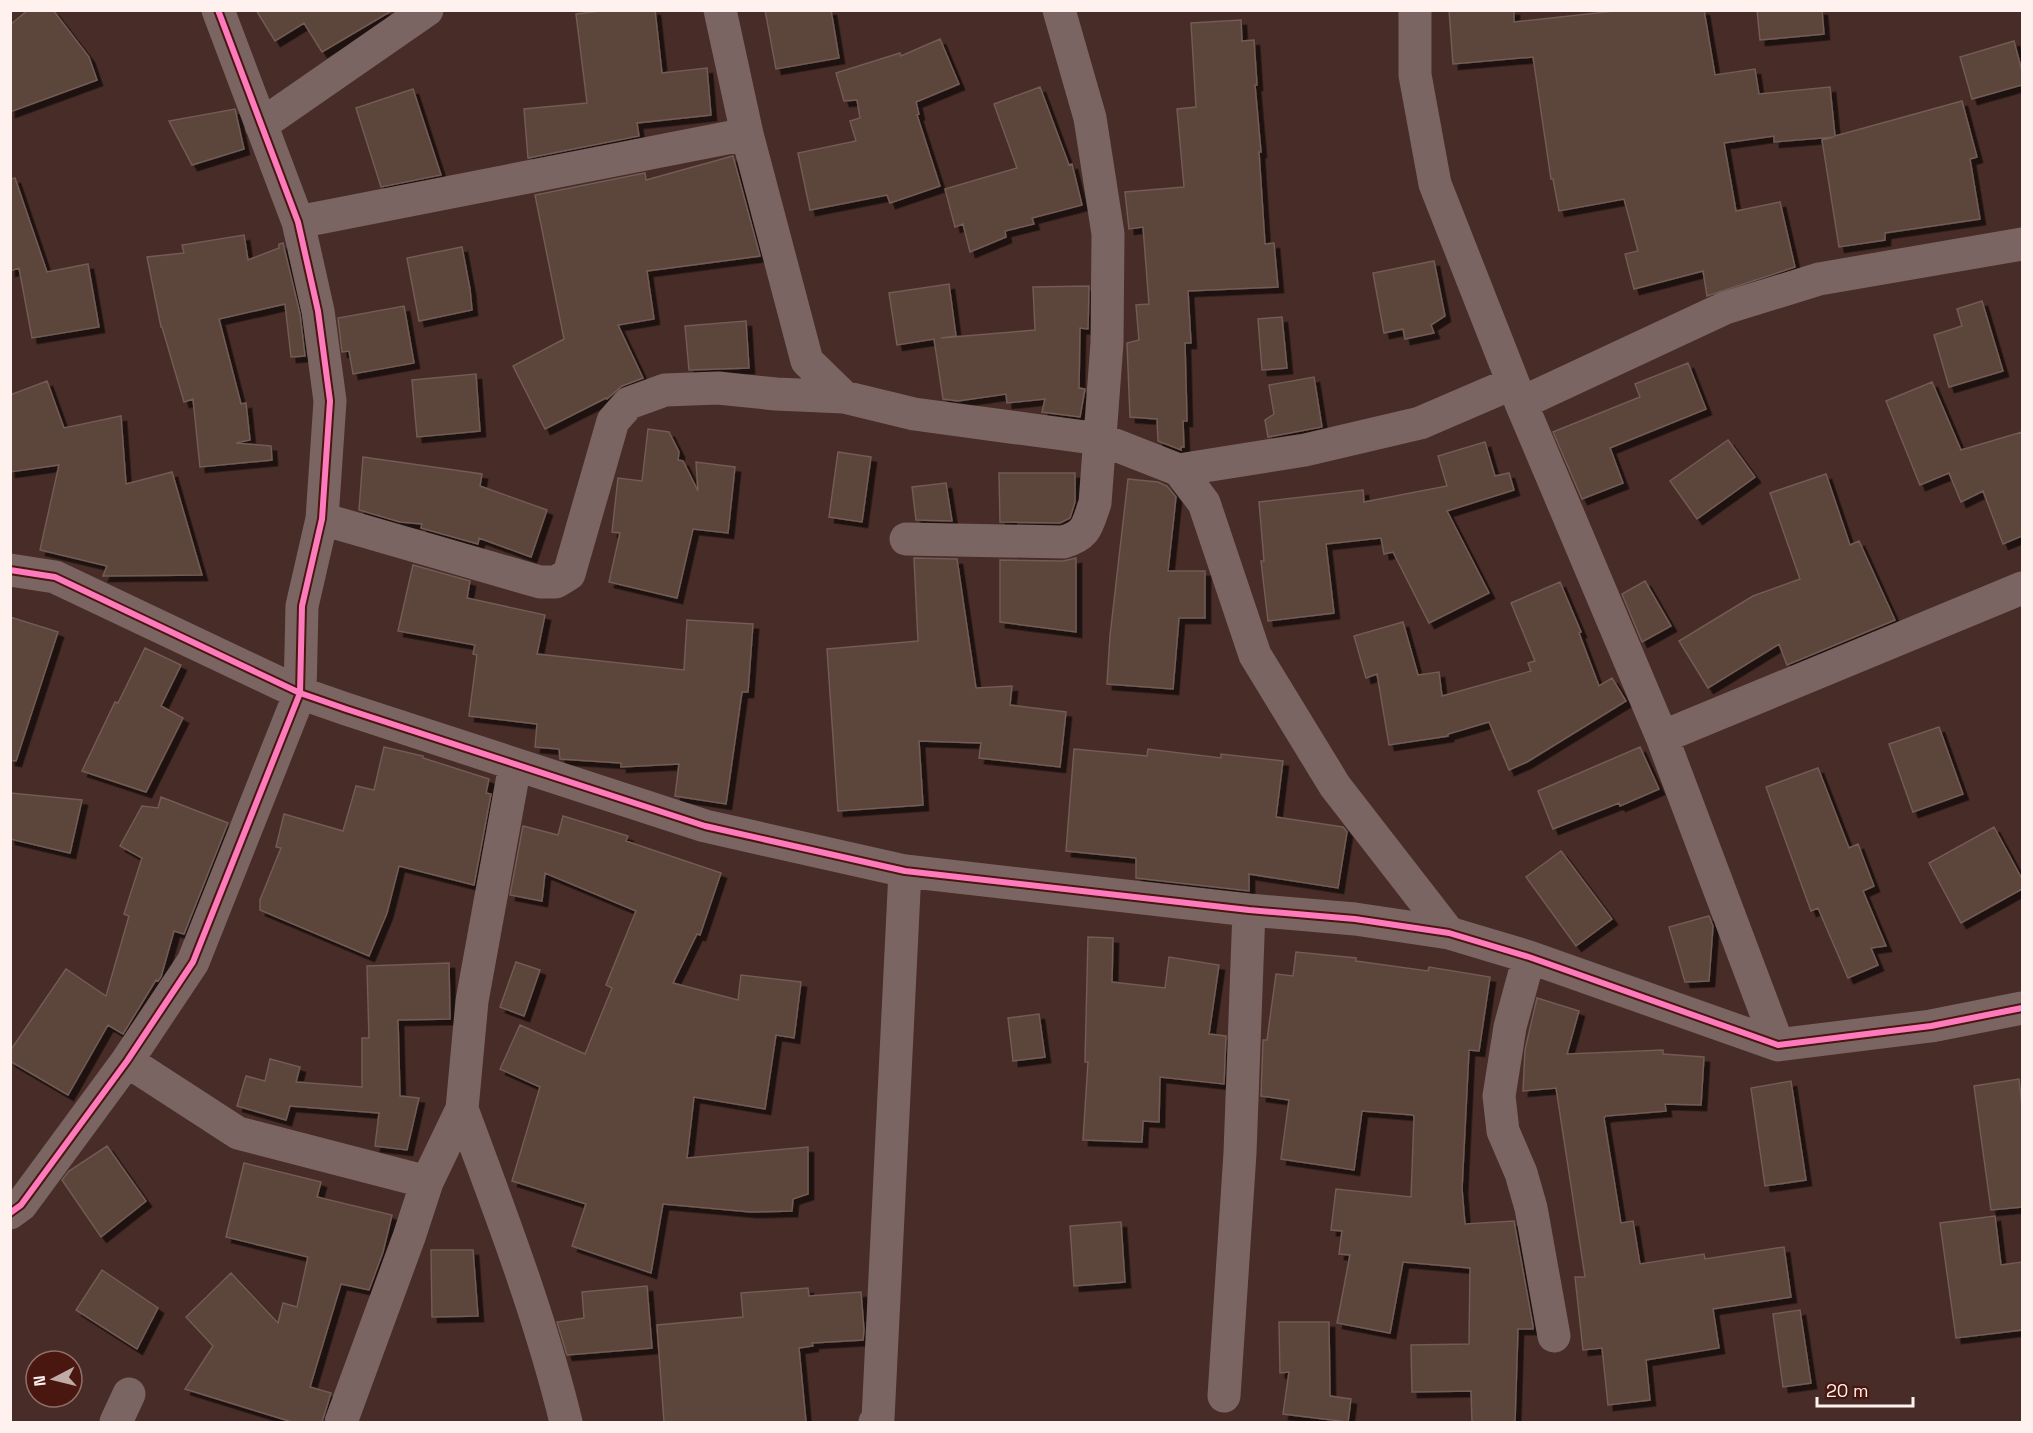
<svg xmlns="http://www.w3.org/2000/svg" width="2033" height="1433" font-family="'Space Grotesk',sans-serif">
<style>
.building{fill:#5b443a;stroke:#725b54;stroke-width:1.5;filter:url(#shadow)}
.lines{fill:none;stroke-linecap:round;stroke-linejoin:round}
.minor{stroke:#7b6562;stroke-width:33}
.cycleway-casing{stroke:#4a1610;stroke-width:10}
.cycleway{stroke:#fd7abc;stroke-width:6}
</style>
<defs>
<filter id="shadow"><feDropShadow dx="5.5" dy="5.5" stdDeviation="0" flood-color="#0009"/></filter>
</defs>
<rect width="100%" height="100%" fill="#482c27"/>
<!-- building -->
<path class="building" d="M 28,10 L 53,10 L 89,57 L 97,80 L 10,112 L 10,25 Z
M 256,10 L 393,10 L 322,52 L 304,23 L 275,41 Z
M 610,10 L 655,10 L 662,73 L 707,68 L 711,115 L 637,123 L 639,136 L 528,158 L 524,109 L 587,103 L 576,14 Z
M 765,10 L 831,10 L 839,58 L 776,69 Z
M 1449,10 L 1514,10 L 1514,22 L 1624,10 L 1704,10 L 1715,75 L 1755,69 L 1759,94 L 1830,87 L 1835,136 L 1962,101 L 1977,157 L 1970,159 L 1980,219 L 1885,233 L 1885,240 L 1839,247 L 1822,140 L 1834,137 L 1774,142 L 1774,136 L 1724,143 L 1736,211 L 1780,202 L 1795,267 L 1707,296 L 1703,271 L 1634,289 L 1625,254 L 1638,251 L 1624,199 L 1559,211 L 1553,179 L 1551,179 L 1533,57 L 1453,64 Z
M 1757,10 L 1822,10 L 1824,34 L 1760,40 Z
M 1241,20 L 1242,41 L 1254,40 L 1257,85 L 1255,85 L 1261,152 L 1259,152 L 1265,244 L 1274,243 L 1278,287 L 1188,291 L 1191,343 L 1185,343 L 1187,421 L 1183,421 L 1184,447 L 1181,447 L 1181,450 L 1158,441 L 1157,419 L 1130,417 L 1127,343 L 1139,340 L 1136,305 L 1149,304 L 1143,227 L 1129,229 L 1125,192 L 1184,187 L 1177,109 L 1196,107 L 1191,23 Z
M 940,39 L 959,84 L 916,102 L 919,114 L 917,115 L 940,186 L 890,203 L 887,195 L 810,210 L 798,153 L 856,141 L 850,121 L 860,118 L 857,100 L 844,101 L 836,73 L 900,53 L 901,56 Z
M 2014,41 L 2022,71 L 2022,85 L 1972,99 L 1960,57 Z
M 1040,87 L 1069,165 L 1072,164 L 1082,205 L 1032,218 L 1034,224 L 1005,231 L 1006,237 L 970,252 L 963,224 L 955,227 L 945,189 L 1017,168 L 994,104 Z
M 413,89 L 441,175 L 381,187 L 356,108 Z
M 235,109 L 244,149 L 192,165 L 169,121 Z
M 733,156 L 760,256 L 647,271 L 654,319 L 618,325 L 643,378 L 622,386 L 607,399 L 606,398 L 545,429 L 513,366 L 564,339 L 535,195 L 645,173 L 646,180 Z
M 15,178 L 47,272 L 88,264 L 99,327 L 32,338 L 19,268 L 10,271 L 10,179 Z
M 244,235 L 248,260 L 279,248 L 279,244 L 283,243 L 300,314 L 305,356 L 291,357 L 285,304 L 219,319 L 241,404 L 246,403 L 250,440 L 236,443 L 271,446 L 272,460 L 200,467 L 193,399 L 184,402 L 162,327 L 161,327 L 147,257 L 184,253 L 182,245 Z
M 462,247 L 470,289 L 472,310 L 419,321 L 407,258 Z
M 1434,261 L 1445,316 L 1431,325 L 1434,333 L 1405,339 L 1403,329 L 1384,333 L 1373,273 Z
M 949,284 L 956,336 L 941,338 L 1035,330 L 1033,287 L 1089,286 L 1088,329 L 1080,328 L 1079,388 L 1085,389 L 1080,417 L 1042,412 L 1045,399 L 1007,403 L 1006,394 L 958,401 L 943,399 L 934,339 L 897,345 L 889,293 Z
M 1982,301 L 2003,371 L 1949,387 L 1934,335 L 1962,326 L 1957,309 Z
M 404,306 L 414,363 L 353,374 L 349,351 L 342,352 L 338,318 Z
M 1282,317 L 1287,368 L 1262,370 L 1258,319 Z
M 746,321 L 749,368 L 689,370 L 685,326 Z
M 1688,363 L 1706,409 L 1610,448 L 1623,483 L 1582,499 L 1553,432 L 1640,397 L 1635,384 Z
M 476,374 L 480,431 L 417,437 L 412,380 Z
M 1314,377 L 1322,427 L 1268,437 L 1265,420 L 1274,414 L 1269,385 Z
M 47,381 L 64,428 L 121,416 L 126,484 L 172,472 L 202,575 L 103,576 L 107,566 L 40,550 L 59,465 L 10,472 L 10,395 Z
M 1932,382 L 1961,450 L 2022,432 L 2022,536 L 2003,544 L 1983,491 L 1961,502 L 1949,473 L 1920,485 L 1886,401 Z
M 648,429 L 669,432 L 679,452 L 678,460 L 683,461 L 698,491 L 696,462 L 735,467 L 728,533 L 693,529 L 677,598 L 609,582 L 620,533 L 612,532 L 618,478 L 642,481 Z
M 1728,440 L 1755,477 L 1697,519 L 1670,481 Z
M 1485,442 L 1495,476 L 1509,473 L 1514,490 L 1447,511 L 1489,593 L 1429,623 L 1393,552 L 1384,554 L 1381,538 L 1326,544 L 1334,613 L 1268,621 L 1261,561 L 1264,561 L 1259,502 L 1363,490 L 1364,502 L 1447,486 L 1438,456 Z
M 838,452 L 871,457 L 862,522 L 829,517 Z
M 363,457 L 482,474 L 480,486 L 547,510 L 531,557 L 479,538 L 478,544 L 421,528 L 422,524 L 400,522 L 359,510 Z
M 999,473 L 1075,473 L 1075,502 L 1070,518 L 1060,523 L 1000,522 Z
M 1826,474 L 1850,545 L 1859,541 L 1895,620 L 1787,665 L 1779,644 L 1708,688 L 1679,641 L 1753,596 L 1800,579 L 1770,493 Z
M 1128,479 L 1158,482 L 1167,486 L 1176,497 L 1168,571 L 1205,571 L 1205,618 L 1179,618 L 1173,689 L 1107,684 L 1110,636 Z
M 946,483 L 952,521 L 916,520 L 912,487 Z
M 914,558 L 957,559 L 976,688 L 1012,686 L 1010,705 L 1066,712 L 1060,767 L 979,758 L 981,743 L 919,741 L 923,805 L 838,811 L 827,649 L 918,641 Z
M 1076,558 L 1076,632 L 1000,622 L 1000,560 L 1063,561 Z
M 413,565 L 470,581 L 467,598 L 545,615 L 537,654 L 684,670 L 687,620 L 753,624 L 748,692 L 742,692 L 726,804 L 675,796 L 679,764 L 621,767 L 621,763 L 560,759 L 559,749 L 535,747 L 537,724 L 469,716 L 477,655 L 473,654 L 475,645 L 398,631 Z
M 1645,581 L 1671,626 L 1642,642 L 1622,594 Z
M 1560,582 L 1581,632 L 1579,633 L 1599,686 L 1612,678 L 1626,701 L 1527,762 L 1509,770 L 1489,722 L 1448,734 L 1448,736 L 1389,745 L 1377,674 L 1366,678 L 1354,636 L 1403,622 L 1418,675 L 1439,672 L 1442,696 L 1531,671 L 1528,663 L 1535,661 L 1511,603 Z
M 10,617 L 58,632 L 16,761 L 10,760 Z
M 145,648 L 181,665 L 161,706 L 183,718 L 146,792 L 82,771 L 115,702 L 118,703 Z
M 1939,727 L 1963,794 L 1913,812 L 1889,744 Z
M 384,747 L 423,756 L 423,758 L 489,779 L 486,793 L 491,794 L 474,885 L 399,866 L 387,913 L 369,956 L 260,910 L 260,900 L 281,848 L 276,847 L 284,814 L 343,831 L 356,786 L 374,790 Z
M 1640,747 L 1659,789 L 1620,806 L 1619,803 L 1553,829 L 1538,791 Z
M 1074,749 L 1147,756 L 1148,749 L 1221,758 L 1221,754 L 1283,761 L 1276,817 L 1343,827 L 1347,832 L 1338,888 L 1249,874 L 1249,891 L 1136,878 L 1136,858 L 1066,851 Z
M 1818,768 L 1849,848 L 1858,844 L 1874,886 L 1863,891 L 1886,946 L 1871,948 L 1878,965 L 1848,978 L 1818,908 L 1811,911 L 1766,787 Z
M 10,793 L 82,800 L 70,853 L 10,839 Z
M 161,797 L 228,823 L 184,934 L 174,931 L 161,977 L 158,981 L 156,980 L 123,1034 L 108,1025 L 68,1095 L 10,1061 L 10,1051 L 66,969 L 106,996 L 129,916 L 124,914 L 142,858 L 120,846 L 142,806 L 158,808 Z
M 563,816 L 628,836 L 626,841 L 721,873 L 700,935 L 697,934 L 673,983 L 738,1000 L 741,975 L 801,982 L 794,1038 L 776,1035 L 765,1109 L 694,1097 L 687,1158 L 808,1147 L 808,1194 L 793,1199 L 792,1211 L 751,1212 L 663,1204 L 651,1273 L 572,1246 L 586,1204 L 512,1181 L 540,1087 L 500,1069 L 520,1025 L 585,1054 L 612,988 L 606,985 L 636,911 L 545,873 L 542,901 L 510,895 L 523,826 L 558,835 Z
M 1994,827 L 2022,879 L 2022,889 L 1961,923 L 1929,863 Z
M 1561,851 L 1612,919 L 1576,946 L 1526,877 Z
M 1709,916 L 1713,926 L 1709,981 L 1685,982 L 1669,927 Z
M 1088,937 L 1113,938 L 1112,982 L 1165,988 L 1169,957 L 1219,965 L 1209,1034 L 1226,1036 L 1224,1084 L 1160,1077 L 1159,1122 L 1143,1121 L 1142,1142 L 1083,1140 L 1088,1062 L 1085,1062 Z
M 1296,952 L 1356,958 L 1356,961 L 1428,971 L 1429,967 L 1490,977 L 1479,1051 L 1469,1050 L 1462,1189 L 1465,1224 L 1514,1221 L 1533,1326 L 1533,1329 L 1518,1329 L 1515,1422 L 1472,1422 L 1471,1391 L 1412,1392 L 1411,1345 L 1469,1344 L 1470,1268 L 1403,1262 L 1390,1333 L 1337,1323 L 1350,1255 L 1339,1254 L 1342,1231 L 1331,1230 L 1336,1189 L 1411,1197 L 1414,1117 L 1413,1115 L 1362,1111 L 1354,1170 L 1281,1159 L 1289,1100 L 1261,1096 L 1263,1040 L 1267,1040 L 1276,974 L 1293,976 Z
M 516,962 L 540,970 L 524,1016 L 500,1007 Z
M 449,963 L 450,1019 L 398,1020 L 400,1096 L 419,1098 L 407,1150 L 375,1146 L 379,1113 L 290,1106 L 286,1120 L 237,1106 L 246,1076 L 265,1081 L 270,1059 L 300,1067 L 296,1082 L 362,1087 L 362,1038 L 369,1038 L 367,966 Z
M 1537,998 L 1579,1011 L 1567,1054 L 1663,1050 L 1663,1054 L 1704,1057 L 1701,1105 L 1665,1104 L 1666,1111 L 1606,1116 L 1604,1118 L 1621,1223 L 1633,1221 L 1640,1264 L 1704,1254 L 1705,1259 L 1784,1247 L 1791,1297 L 1713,1309 L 1719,1348 L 1646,1360 L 1650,1400 L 1608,1405 L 1602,1348 L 1583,1350 L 1575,1277 L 1585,1277 L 1556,1088 L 1523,1091 L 1525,1050 Z
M 1039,1014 L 1045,1057 L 1013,1061 L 1008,1018 Z
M 2019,1079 L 2022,1106 L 2022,1207 L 1991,1210 L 1974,1086 Z
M 1791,1081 L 1806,1180 L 1765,1186 L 1751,1088 Z
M 107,1146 L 146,1201 L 101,1237 L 62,1180 L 69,1171 Z
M 244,1163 L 321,1182 L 317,1197 L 392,1215 L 383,1252 L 369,1290 L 341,1284 L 310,1387 L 331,1393 L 322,1422 L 292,1422 L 185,1389 L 213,1346 L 186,1317 L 231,1273 L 278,1323 L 283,1303 L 297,1307 L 308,1257 L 226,1237 Z
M 1995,1216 L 2001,1265 L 2022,1262 L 2022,1330 L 1956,1338 L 1940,1223 Z
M 1121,1222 L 1125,1282 L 1074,1286 L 1070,1226 Z
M 431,1250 L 473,1250 L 478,1316 L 432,1317 Z
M 102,1270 L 158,1308 L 137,1349 L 76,1310 Z
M 647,1286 L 652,1348 L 567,1355 L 557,1322 L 584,1318 L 582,1292 Z
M 808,1288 L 809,1296 L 861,1292 L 864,1330 L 863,1340 L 812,1343 L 813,1346 L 799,1348 L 806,1422 L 664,1422 L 657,1325 L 743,1317 L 741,1293 Z
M 1800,1310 L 1811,1383 L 1783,1387 L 1773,1314 Z
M 1279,1322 L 1329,1322 L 1330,1396 L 1351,1399 L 1348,1422 L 1283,1414 L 1289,1372 L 1280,1373 Z"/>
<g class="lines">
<!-- minor -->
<path class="minor" d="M 720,10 L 747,134 L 807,361 L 844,397 L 914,414 L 1100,439 L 1179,470 L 1204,503 L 1255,655 L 1335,786 L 1449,933
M 1415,10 L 1415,75 L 1435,184 L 1521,403 L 1662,737 L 1778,1045
M 261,125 L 427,10
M 298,222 L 747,134
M 1521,403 L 1725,308 L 1819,279 L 2022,244
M 1179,470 L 1305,450 L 1420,423 L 1513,383
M 322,519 L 540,582 L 556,582 L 569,574 L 613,421 L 629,403 L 665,390 L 718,388 L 776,394 L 844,397
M 906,539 L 1063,542 C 1088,535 1087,525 1095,503 L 1107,343 L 1108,234 L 1090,118 L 1059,10
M 10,570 L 55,577 L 300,693 L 346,709 L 705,826 L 905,871 L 1249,910 L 1355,919 L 1449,933 L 1529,957 L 1778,1045 L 1931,1026 L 2022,1008
M 1662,737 L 2022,588
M 1529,957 L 1510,1027 L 1499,1096 L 1503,1131 L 1521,1173 L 1531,1208 L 1554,1336
M 127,1061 L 238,1133 L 427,1182
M 462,1109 C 500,1212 540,1315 566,1422
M 10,1213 L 21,1205 L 127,1061 L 193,962 L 300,693 L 302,606 L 322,519 L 330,401 L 318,311 L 298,222 L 218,10
M 1224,1396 L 1240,1153 L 1249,910
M 116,1422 L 129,1394
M 341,1422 L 409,1237 L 427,1182 L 462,1109 L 472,1001 L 515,765
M 875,1422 L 878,1419 L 905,871"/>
<!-- cycleway casing -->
<g class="cycleway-casing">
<path id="cycleway" d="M 10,570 L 55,577 L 300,693 L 346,709 L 705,826 L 905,871 L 1249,910 L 1355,919 L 1449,933 L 1529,957 L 1778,1045 L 1931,1026 L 2022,1008
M 10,1213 L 21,1205 L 127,1061 L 193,962 L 300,693 L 302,606 L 322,519 L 330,401 L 318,311 L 298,222 L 218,10"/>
</g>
<!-- cycleway -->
<use href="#cycleway" class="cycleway"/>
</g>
<!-- border -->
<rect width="2033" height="1433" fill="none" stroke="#fff1ee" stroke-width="24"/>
<!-- north arrow -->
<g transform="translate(54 1379) rotate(263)"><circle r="28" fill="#4a1610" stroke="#926e69" stroke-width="1.5"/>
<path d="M0-4.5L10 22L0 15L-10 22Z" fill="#bfaca8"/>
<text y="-9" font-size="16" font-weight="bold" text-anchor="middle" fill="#fff1ee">N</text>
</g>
<!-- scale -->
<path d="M1817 1397v9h96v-9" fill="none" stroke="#fff1ee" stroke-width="3"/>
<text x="1826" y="1397" font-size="18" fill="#fff1ee" stroke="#4a1610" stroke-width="4.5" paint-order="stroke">20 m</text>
</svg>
